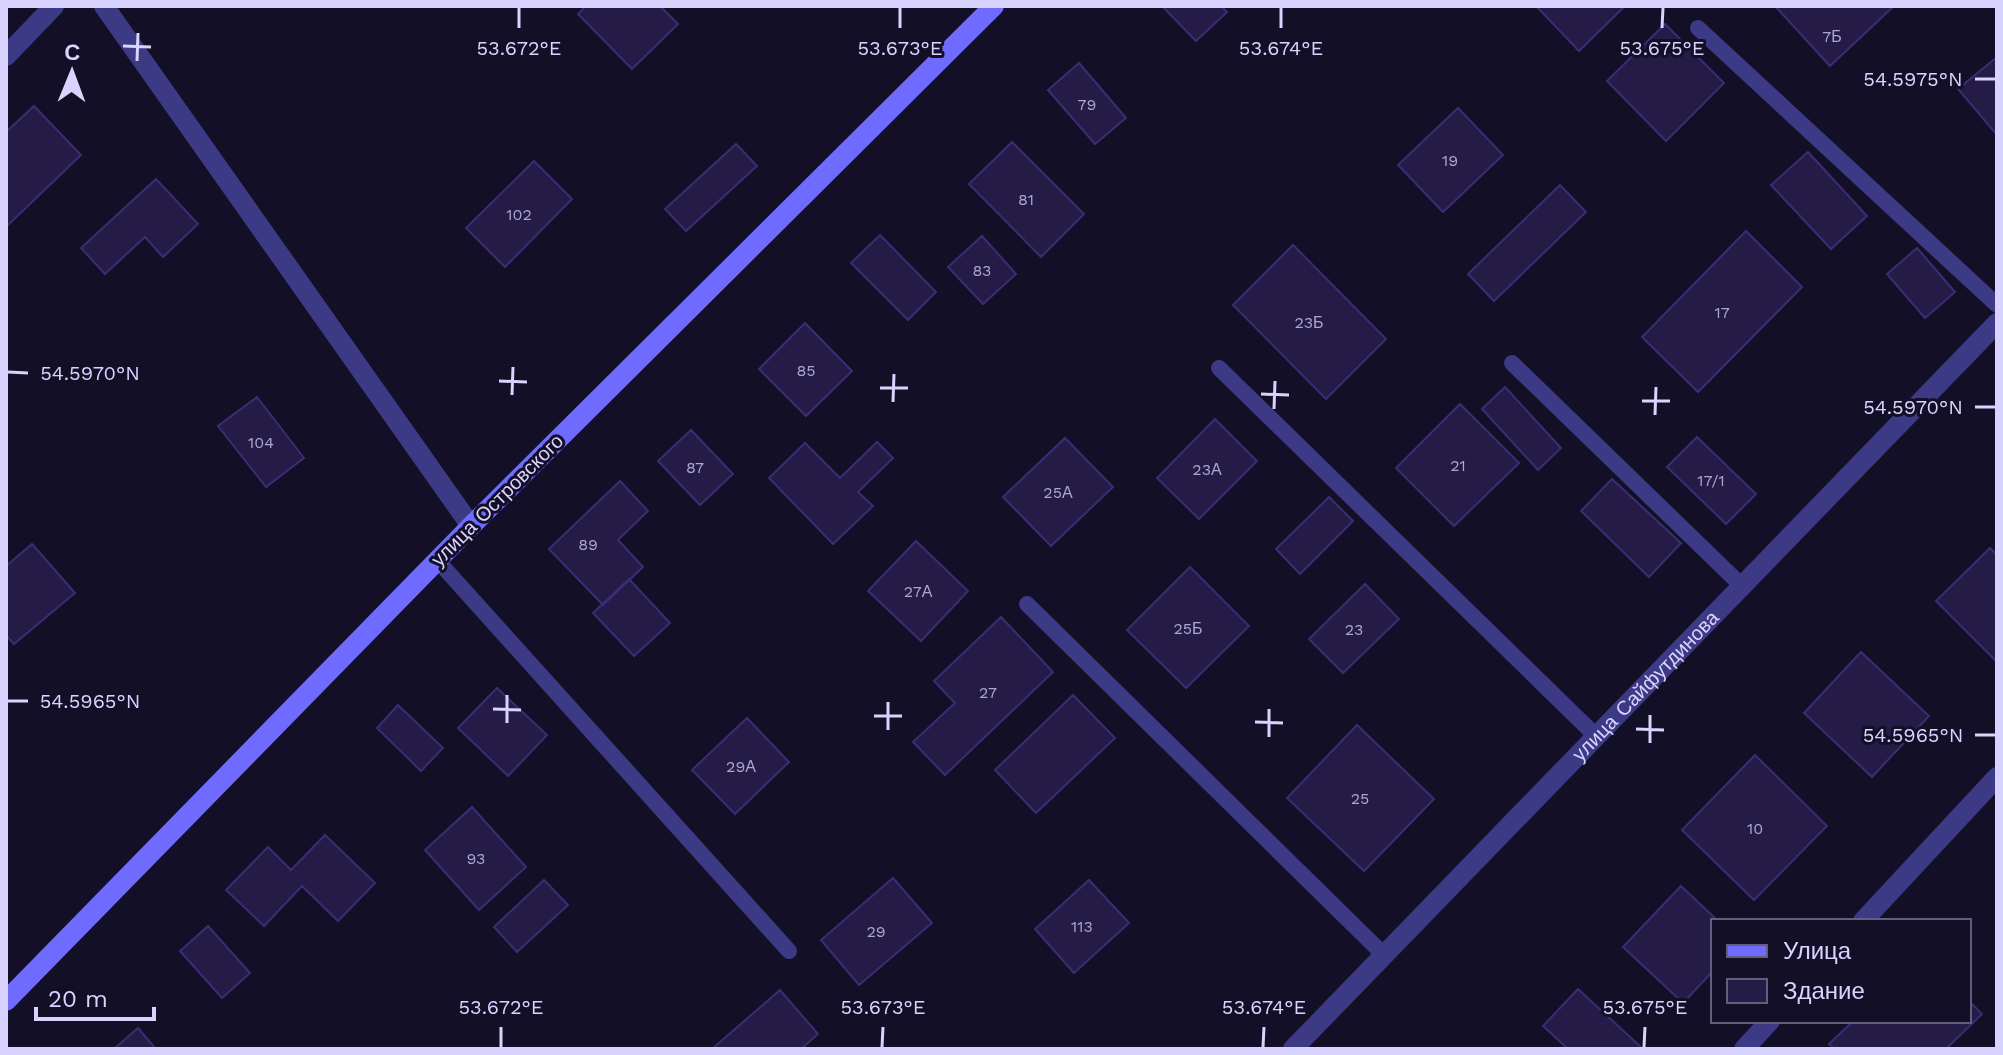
<svg xmlns="http://www.w3.org/2000/svg" width="2003" height="1055" font-family="'Work Sans',sans-serif">
<style>
.building{fill:#241b47;stroke:#3b2d73;stroke-width:2}
.lines{fill:none;stroke-linecap:round;stroke-linejoin:round}
.service{stroke:#3d3a85;stroke-width:16}
.minor{stroke:#3d3a85;stroke-width:20}
.secondary{stroke:#6f6bff;stroke-width:20}
.ticks{fill:none;stroke:#d9d4ff;stroke-width:3}
.labels{text-anchor:middle;dominant-baseline:central;stroke-width:6;stroke-linejoin:round;paint-order:stroke}
.number-label{font-size:16px;fill:#aca6d1}
.street-label{font-size:20px;fill:#d9d4ff;stroke:#130f26}
.ticks-label{font-size:20px;text-anchor:middle;fill:#d9d4ff;stroke:#130f26;stroke-width:6;stroke-linejoin:round;paint-order:stroke}
</style>
<rect width="100%" height="100%" fill="#130f26"/>
<!-- building -->
<path class="building" d="M 586,6 L 660,6 L 678,24 L 632,69 L 578,14 Z
M 1162,6 L 1221,6 L 1227,12 L 1196,41 Z
M 1536,6 L 1625,6 L 1579,51 Z
M 1775,6 L 1894,6 L 1830,66 Z
M 1665,24 L 1724,83 L 1666,141 L 1607,81 Z
M 1997,57 L 1997,135 L 1958,89 Z
M 1079,63 L 1126,118 L 1095,144 L 1048,90 Z
M 34,106 L 81,155 L 6,227 L 6,132 Z
M 1458,108 L 1503,155 L 1443,212 L 1398,165 Z
M 1012,142 L 1084,214 L 1041,257 L 969,184 Z
M 736,144 L 757,166 L 686,231 L 665,209 Z
M 1808,152 L 1867,216 L 1831,249 L 1771,185 Z
M 534,161 L 572,199 L 505,267 L 466,228 Z
M 156,179 L 198,224 L 163,257 L 145,237 L 105,274 L 81,248 Z
M 1560,185 L 1586,212 L 1494,301 L 1468,274 Z
M 1746,231 L 1802,287 L 1698,392 L 1642,337 Z
M 880,235 L 936,292 L 908,320 L 851,263 Z
M 982,236 L 1016,274 L 983,304 L 948,267 Z
M 1293,245 L 1386,339 L 1326,399 L 1233,305 Z
M 1917,248 L 1955,292 L 1925,318 L 1887,274 Z
M 805,323 L 852,371 L 806,416 L 759,369 Z
M 1505,387 L 1561,448 L 1538,470 L 1482,409 Z
M 257,397 L 304,458 L 266,487 L 218,426 Z
M 1460,404 L 1519,463 L 1454,526 L 1396,468 Z
M 1215,419 L 1257,461 L 1199,519 L 1157,478 Z
M 691,430 L 733,474 L 700,505 L 658,461 Z
M 1697,437 L 1756,494 L 1726,524 L 1667,467 Z
M 1065,438 L 1113,487 L 1051,546 L 1003,497 Z
M 877,442 L 893,458 L 858,492 L 873,506 L 833,544 L 769,478 L 805,443 L 840,478 Z
M 1612,479 L 1681,543 L 1649,577 L 1581,511 Z
M 620,481 L 648,511 L 618,540 L 643,567 L 603,605 L 549,549 Z
M 1329,497 L 1353,521 L 1300,574 L 1276,549 Z
M 916,541 L 968,591 L 921,641 L 868,591 Z
M 32,544 L 75,593 L 14,644 L 6,635 L 6,566 Z
M 1990,548 L 1997,555 L 1997,662 L 1936,601 Z
M 1190,567 L 1249,626 L 1186,688 L 1127,630 Z
M 629,579 L 670,623 L 634,656 L 593,613 Z
M 1365,584 L 1399,619 L 1343,673 L 1309,639 Z
M 1001,617 L 1053,672 L 945,775 L 913,742 L 955,703 L 934,681 Z
M 1861,652 L 1929,716 L 1872,777 L 1804,713 Z
M 497,688 L 547,735 L 508,776 L 458,728 Z
M 1073,695 L 1115,738 L 1036,813 L 995,770 Z
M 398,705 L 443,748 L 421,771 L 377,728 Z
M 747,718 L 789,762 L 735,814 L 692,770 Z
M 1357,725 L 1434,799 L 1364,871 L 1287,798 Z
M 1755,755 L 1827,826 L 1754,900 L 1682,830 Z
M 472,807 L 526,867 L 479,910 L 425,850 Z
M 325,835 L 375,883 L 338,921 L 302,886 L 264,926 L 226,890 L 268,847 L 291,870 Z
M 893,878 L 932,923 L 859,985 L 821,940 Z
M 544,880 L 568,905 L 517,952 L 494,927 Z
M 1089,880 L 1129,923 L 1074,973 L 1035,929 Z
M 1681,886 L 1718,921 L 1713,921 L 1713,971 L 1683,1003 L 1623,947 Z
M 208,926 L 250,973 L 222,998 L 180,951 Z
M 1578,989 L 1643,1049 L 1568,1049 L 1543,1026 Z
M 780,990 L 818,1034 L 801,1049 L 712,1049 Z
M 1969,1001 L 1982,1014 L 1946,1049 L 1834,1049 L 1829,1044 L 1853,1021 L 1969,1021 Z
M 138,1028 L 156,1049 L 114,1049 Z"/>
<g class="lines">
<!-- service -->
<path class="service" d="M 1698,28 L 1997,305
M 1512,363 L 1742,586
M 1219,368 L 1596,736
M 437,560 L 789,951
M 1027,604 L 1384,955"/>
<!-- minor -->
<g class="minor">
<path d="M 104,6 L 471,526"/>
<path d="M 6,56 L 54,6"/>
<path d="M 1863,921 L 1997,777"/>
<path id="s1" d="M 1293,1049 L 1997,323"/>
<path d="M 1744,1049 L 1770,1021"/>
</g>
<!-- secondary -->
<path class="secondary" d="M 6,1001 L 471,526 L 994,6"/>
</g>
<!-- ticks -->
<path class="ticks" d="M 519,28 L 519,8M 900,28 L 900,8M 1281,28 L 1281,8M 1662,28 L 1663,8M 123,46 L 151,47M 137,61 L 138,33M 1975,79 L 1995,79M 8,372 L 28,373M 499,381 L 527,382M 880,388 L 908,388M 1261,394 L 1289,395M 512,395 L 513,367M 1642,401 L 1670,401M 893,402 L 894,374M 1975,407 L 1995,407M 1274,409 L 1275,381M 1655,415 L 1656,387M 8,701 L 28,701M 493,709 L 521,710M 874,716 L 902,716M 1255,722 L 1283,723M 507,723 L 507,695M 1636,729 L 1664,730M 888,730 L 888,702M 1975,735 L 1995,735M 1269,737 L 1269,709M 1650,743 L 1650,715M 501,1047 L 501,1027M 882,1047 L 883,1027M 1263,1047 L 1264,1027M 1644,1047 L 1645,1027"/>
<g class="labels">
<!-- number labels -->
<g class="number-label">
<text x="1832" y="36">7Б</text>
<text x="1087" y="104">79</text>
<text x="1450" y="160">19</text>
<text x="1026" y="199">81</text>
<text x="519" y="214">102</text>
<text x="982" y="270">83</text>
<text x="1722" y="312">17</text>
<text x="1309" y="322">23Б</text>
<text x="806" y="370">85</text>
<text x="261" y="442">104</text>
<text x="1458" y="465">21</text>
<text x="695" y="467">87</text>
<text x="1207" y="469">23А</text>
<text x="1711" y="480">17/1</text>
<text x="1058" y="492">25А</text>
<text x="588" y="544">89</text>
<text x="918" y="591">27А</text>
<text x="1188" y="628">25Б</text>
<text x="1354" y="629">23</text>
<text x="988" y="692">27</text>
<text x="741" y="766">29А</text>
<text x="1360" y="798">25</text>
<text x="1755" y="828">10</text>
<text x="476" y="858">93</text>
<text x="1082" y="926">113</text>
<text x="876" y="931">29</text>
</g>
<!-- street labels -->
<g class="street-label">
<text transform="translate(497 500) rotate(-45)">улица Островского</text>
<text stroke="none"><textPath href="#s1" startOffset="506">улица Сайфутдинова</textPath></text>
</g>
</g>
<g class="ticks-label">
<text x="519" y="55">53.672°E</text>
<text x="900" y="55">53.673°E</text>
<text x="1281" y="55">53.674°E</text>
<text x="1662" y="55">53.675°E</text>
<text x="1913" y="86">54.5975°N</text>
<text x="90" y="380">54.5970°N</text>
<text x="1913" y="414">54.5970°N</text>
<text x="90" y="708">54.5965°N</text>
<text x="1913" y="742">54.5965°N</text>
<text x="501" y="1014">53.672°E</text>
<text x="883" y="1014">53.673°E</text>
<text x="1264" y="1014">53.674°E</text>
<text x="1645" y="1014">53.675°E</text>
</g>
<!-- border -->
<rect width="2003" height="1055" fill="none" stroke="#d9d4ff" stroke-width="16"/>
<!-- legend -->
<rect x="1711" y="919" width="260" height="104" fill="#130f26" stroke="#625e7d" stroke-width="2"/>
<rect x="1727" y="945" width="40" height="12" fill="#6f6bff" stroke="#625e7d" stroke-width="2"/>
<text x="1783" y="959" font-size="24" fill="#d9d4ff">Улица</text>
<rect x="1727" y="979" width="40" height="24" fill="#241b47" stroke="#625e7d" stroke-width="2"/>
<text x="1783" y="999" font-size="24" fill="#d9d4ff">Здание</text>
<!-- north arrow -->
<g transform="translate(72 72) rotate(1)" stroke="#130f26" stroke-width="6" paint-order="stroke">
<path d="M0-6L14 30L0 20L-14 30Z" fill="#d9d4ff"/>
<text y="-12" font-size="22" font-weight="bold" text-anchor="middle" fill="#d9d4ff">С</text>
</g>
<!-- scale -->
<path d="M36 1007v12h118v-12" fill="none" stroke="#d9d4ff" stroke-width="4"/>
<text x="48" y="1007" font-size="24" fill="#d9d4ff" stroke="#130f26" stroke-width="6" paint-order="stroke">20 m</text>
</svg>
